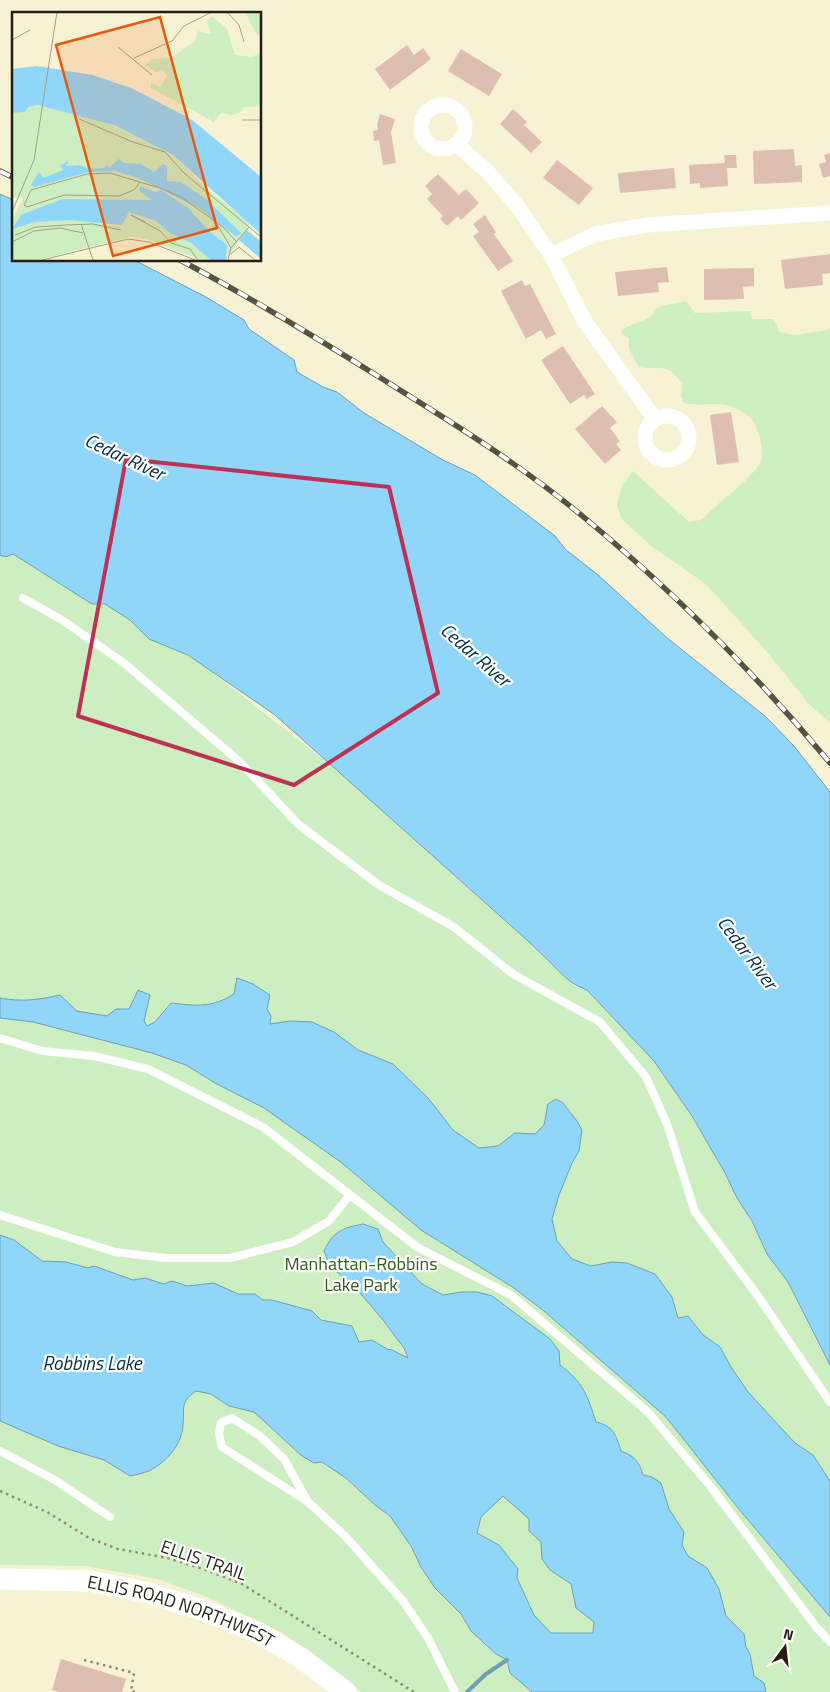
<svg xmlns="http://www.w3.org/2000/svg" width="830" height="1692" font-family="'Titillium Web',sans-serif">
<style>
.green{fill:#cdeec0}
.water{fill:#8fd6fa;stroke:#6e9fb5;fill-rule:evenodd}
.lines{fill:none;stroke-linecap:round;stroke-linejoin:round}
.stream{stroke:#6e9fb5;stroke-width:4}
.building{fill:#ddbeb1}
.path{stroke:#918c78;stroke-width:2.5;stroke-dasharray:2.5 4;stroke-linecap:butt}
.lane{stroke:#fff;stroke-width:8}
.street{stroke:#fff;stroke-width:15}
.secondary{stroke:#fff;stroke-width:21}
.rail-casing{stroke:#565344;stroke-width:5.5}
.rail{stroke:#fff;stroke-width:4;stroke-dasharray:11;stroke-linecap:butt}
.marked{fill:none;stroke:#c03055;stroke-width:4;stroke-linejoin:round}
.labels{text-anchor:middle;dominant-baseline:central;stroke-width:4.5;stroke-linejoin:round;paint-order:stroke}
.park-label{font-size:18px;fill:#305d18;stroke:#fff}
.street-label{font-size:18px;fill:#221f15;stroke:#fff}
.water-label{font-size:19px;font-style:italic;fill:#032f41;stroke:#fff}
.inset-road{fill:none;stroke:#a29e88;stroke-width:1}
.view{fill:#e8590c;fill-opacity:0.15;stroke:#e8590c;stroke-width:2.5}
.inset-edge{fill:none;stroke:#221f15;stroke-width:2.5}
</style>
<rect width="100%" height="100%" fill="#f8f2d4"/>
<!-- green -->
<path class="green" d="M 686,301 L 695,313 L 751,311 L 752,319 L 773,319 L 777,325 L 779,332 L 795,335 L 827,330 L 830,328 L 830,723 L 809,704 L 767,652 L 707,585 L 651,546 L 621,518 L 617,505 L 622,485 L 633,471 L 689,522 C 692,521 697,521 700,520 C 705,518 710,511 715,507 C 728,495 749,480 759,465 C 767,453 758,422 746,414 C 723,398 707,408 684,403 L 681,396 L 682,384 C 666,361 662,371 639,367 L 629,349 L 629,339 L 621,333 L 621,331 C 633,320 650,325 657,307 Z
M 13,554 L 92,604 L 105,604 L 130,620 L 149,639 L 188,655 L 211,671 L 372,798 L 404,831 L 550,961 C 560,974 571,984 587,990 L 654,1061 L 692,1116 L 725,1173 L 737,1198 L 752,1221 L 767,1254 L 788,1282 L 830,1362 L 830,1692 L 362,1692 L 283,1633 L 207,1597 L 157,1579 L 86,1566 L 0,1565 L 0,555 L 6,557 Z"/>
<!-- water -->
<path class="water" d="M 0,194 L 14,200 L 14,260 L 134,260 L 206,297 L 244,320 L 249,329 L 294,360 L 297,372 L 323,387 L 337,392 L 364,413 L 443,460 L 475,475 L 555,536 L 566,550 L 597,574 L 666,637 L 766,717 L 794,746 L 830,792 L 830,1365 L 788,1282 L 767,1254 L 752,1221 L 737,1198 L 725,1173 L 692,1116 L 654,1061 L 587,990 C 567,982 563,975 549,961 C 542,954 535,948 528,941 L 275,715 L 188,655 L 149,639 L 130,620 L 105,604 L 92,604 L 13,554 L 6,557 L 0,555 Z
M 237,978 L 253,984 L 270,995 L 267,1009 L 271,1016 L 270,1024 L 290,1021 L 312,1022 L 334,1032 L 358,1050 L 393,1064 L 428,1098 L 453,1130 L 479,1148 L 498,1146 L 515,1133 L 535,1134 L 544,1125 L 548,1104 L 556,1099 L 563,1103 L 577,1121 L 582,1130 L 579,1151 L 572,1163 L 559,1195 L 552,1219 L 557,1241 L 572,1259 L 591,1266 L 612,1262 L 627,1263 L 655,1274 L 672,1297 L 678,1318 L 688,1316 L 703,1335 L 720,1347 L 731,1367 L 748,1392 L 795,1443 L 813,1455 L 830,1481 L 830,1617 L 738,1508 L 666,1417 L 544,1311 L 514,1288 L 421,1230 L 342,1163 L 264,1108 L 215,1083 L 186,1065 L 152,1053 L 33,1022 L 0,1018 L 0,998 C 22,1002 38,1000 60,995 L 77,1011 L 107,1016 L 116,1009 L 129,1009 L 138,990 L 150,995 L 144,1021 L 147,1026 L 155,1022 L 171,1003 C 198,1006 211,1008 234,994 Z
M 363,1224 L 378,1229 L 383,1242 L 422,1284 L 443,1295 L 462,1292 L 477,1292 L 492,1296 L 550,1339 L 559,1351 L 560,1365 C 584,1383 587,1395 596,1422 C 613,1426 616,1434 621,1451 C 634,1456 639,1461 643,1475 L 652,1477 L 661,1483 L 669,1509 L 684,1532 L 682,1545 L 688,1556 L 707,1568 L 719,1589 L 726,1616 L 744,1634 L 746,1647 L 750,1654 L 754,1676 L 764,1683 L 766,1692 L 532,1692 L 510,1673 L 507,1660 L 496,1654 L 471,1631 L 461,1614 L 435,1588 L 421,1567 L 411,1546 L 390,1516 L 375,1505 L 346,1478 L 322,1462 L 314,1463 L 302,1456 L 254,1412 L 229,1406 L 211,1394 L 196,1391 C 179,1403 185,1408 183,1425 C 182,1445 166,1462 149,1471 C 143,1473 136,1475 130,1476 L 104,1460 L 58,1446 L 0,1421 L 0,1235 L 14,1240 L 42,1261 L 66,1262 L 88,1268 L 94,1266 L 133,1280 L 145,1278 L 164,1284 L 172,1281 L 187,1286 L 214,1283 L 238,1294 L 255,1294 L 263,1300 L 272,1300 L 312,1311 L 321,1320 L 352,1326 L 359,1342 L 372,1340 L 387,1349 L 392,1350 L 408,1358 L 404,1348 L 383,1320 L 356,1288 L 330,1266 L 324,1251 C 333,1231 343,1228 363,1224 ZM 503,1496 L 529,1519 L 529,1531 L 541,1542 L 542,1559 L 550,1570 L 571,1584 L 576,1608 L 594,1622 L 593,1633 L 551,1633 L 534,1615 L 517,1578 L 518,1569 L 499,1545 L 477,1533 L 481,1517 Z"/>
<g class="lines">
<!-- stream -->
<path class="stream" d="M 467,1692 L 486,1674 L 507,1660"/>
</g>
<!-- building -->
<path class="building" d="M 407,45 L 414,55 L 423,48 L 431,59 L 390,90 L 375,69 Z
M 461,49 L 502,74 L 489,96 L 448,71 Z
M 513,109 L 527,122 L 524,125 L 542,142 L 531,153 L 500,124 Z
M 380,114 L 395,119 L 391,132 L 396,163 L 383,165 L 379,140 L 374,141 L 373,131 L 378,130 L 377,125 Z
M 794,149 L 795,166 L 802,165 L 802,182 L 754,184 L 753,151 Z
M 830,153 L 830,176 L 823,178 L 819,164 L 826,162 L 824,155 Z
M 724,155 L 736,155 L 737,168 L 727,168 L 728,186 L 700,188 L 700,183 L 690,184 L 689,165 L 725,163 Z
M 557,160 L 593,188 L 579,205 L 543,178 Z
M 674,168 L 676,188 L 620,193 L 618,173 Z
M 438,174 L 459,195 L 466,189 L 479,203 L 461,220 L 458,216 L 447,226 L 440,219 L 443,216 L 427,199 L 432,194 L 425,186 Z
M 485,215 L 496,232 L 494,234 L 513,261 L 498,271 L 473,236 L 479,232 L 473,224 Z
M 830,254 L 830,273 L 822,274 L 823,285 L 785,289 L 781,260 Z
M 667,267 L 669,282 L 658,283 L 659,292 L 618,296 L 615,272 Z
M 754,268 L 754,286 L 743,287 L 744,299 L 704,300 L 704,269 Z
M 522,280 L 525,286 L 530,284 L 556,334 L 546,339 L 541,330 L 526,339 L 501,291 Z
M 563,346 L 595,394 L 587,399 L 584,395 L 570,404 L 541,360 Z
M 602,406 L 617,422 L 610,428 L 620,441 L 616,444 L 621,450 L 605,464 L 575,429 Z
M 731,412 L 739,462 L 717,465 L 710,415 Z
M 61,1659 L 126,1679 L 122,1692 L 59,1692 L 52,1690 Z"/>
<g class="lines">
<!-- path -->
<path class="path" d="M 0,1491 L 47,1512 L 89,1538 L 118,1549 L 168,1558 L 206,1570 L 242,1584 L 414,1692
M 84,1660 L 134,1673 L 131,1691 L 137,1692"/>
<!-- lane -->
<path class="lane" d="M 23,598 L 62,620 L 124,663 L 240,762 L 298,824 L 379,885 L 454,927 L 513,974 L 600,1022 L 646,1077 L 667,1124 L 695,1212 L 758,1296 L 830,1402
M 0,1038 L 42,1051 L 94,1056 L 148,1069 L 263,1127 L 417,1247 L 511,1295 L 648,1412 L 711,1487 L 817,1628 L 830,1642
M 0,1215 L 115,1252 L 165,1258 L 230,1258 L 293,1242 L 329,1221 L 350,1195
M 0,1451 L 55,1480 L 110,1517
M 308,1502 L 284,1459 L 260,1436 L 232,1418 L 221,1423 L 219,1434 L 222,1447 L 308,1502 L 345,1536 L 403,1601 L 428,1638 L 455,1692"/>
<!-- street -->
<path class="street" d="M421 127a22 22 0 1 1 44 0a22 22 0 1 1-44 0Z
M 456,144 L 487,171 L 518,207 L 551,255 L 585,322 L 655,419
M 551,255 L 596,234 L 647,225 L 830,213
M645 438a22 22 0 1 1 44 0a22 22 0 1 1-44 0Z"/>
<!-- secondary -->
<path class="secondary" id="s1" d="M 0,1579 L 90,1581 L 149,1593 L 202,1610 L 257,1632 L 301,1658 L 346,1692"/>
<!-- rail casing -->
<g class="rail-casing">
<path id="rail" d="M 0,171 L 14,178
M 180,260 C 250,297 317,338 384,380 C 453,423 524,467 586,519 C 675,593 756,674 830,763"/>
</g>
<!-- rail -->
<use href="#rail" class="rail"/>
</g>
<!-- marked area -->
<path class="marked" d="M 126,459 L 389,487 L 438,693 L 294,785 L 78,716 Z"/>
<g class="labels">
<!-- park labels -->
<g class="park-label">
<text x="361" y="1263">Manhattan-Robbins<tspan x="361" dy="21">Lake Park</tspan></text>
</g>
<!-- street labels -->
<g class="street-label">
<text transform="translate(204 1560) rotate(19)">ELLIS TRAIL</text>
<text stroke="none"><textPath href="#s1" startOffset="186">ELLIS ROAD NORTHWEST</textPath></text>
</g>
<!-- water labels -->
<g class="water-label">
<text transform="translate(125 456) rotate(25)">Cedar River</text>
<text transform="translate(476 654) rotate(41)">Cedar River</text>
<text transform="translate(748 952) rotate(53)">Cedar River</text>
<text x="92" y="1362">Robbins Lake</text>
</g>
</g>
<!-- overview -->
<g transform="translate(12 12)">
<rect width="249" height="249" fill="#f8f2d4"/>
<path d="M 233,0 L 249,0 L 249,25 L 245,23 ZM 200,4 L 215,17 L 223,43 L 240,45 L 249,40 L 249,94 L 232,95 L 227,101 L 220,103 L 209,101 L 202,110 L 139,76 L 139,70 L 148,75 L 155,64 L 152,59 L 143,60 L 133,53 L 140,47 L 159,46 L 183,29 L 186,19 L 199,22 L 195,9 ZM 26,93 L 90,108 L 161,143 L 195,177 L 238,211 L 214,248 L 190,248 L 134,227 L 117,225 L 25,248 L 0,248 L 0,208 L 11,186 L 0,185 L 0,101 L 13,100 L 15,95 Z" fill="#cdeec0"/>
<path d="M 25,54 L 80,63 L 119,76 L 179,107 L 249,165 L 249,222 L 161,143 L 102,113 L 26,93 L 16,95 L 13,100 L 0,101 L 0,57 ZM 107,147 L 112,151 L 129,152 L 142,160 L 151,152 L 155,154 L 155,169 L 169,170 L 194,187 L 229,221 L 225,225 L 187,196 L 126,166 L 103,159 L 76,160 L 22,175 L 19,173 L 27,160 L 31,166 L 39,163 L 51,158 L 48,154 L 57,148 L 54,154 L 68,153 L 77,157 L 92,156 L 95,152 L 97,156 ZM 128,174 L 143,180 L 149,178 L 176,196 L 199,221 L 215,233 L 214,248 L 199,248 L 179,231 L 158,221 L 144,209 L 117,200 L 110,213 L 57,208 L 23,210 L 0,217 L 9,203 L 50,187 L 140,188 L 128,180 ZM 235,218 L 249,230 L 249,247 L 227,228 Z" fill="#8fd6fa"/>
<path class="inset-road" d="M 215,0 L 227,13 L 232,30M 0,28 L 18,18M 106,35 L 140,63M 122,46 L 160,29 L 172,14 L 200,0M 67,107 L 121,130 L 153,140 L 172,161 L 249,225M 230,108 L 249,108M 128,170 L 122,178 L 107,184 L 52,183 L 15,195 L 12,193 L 19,178 L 75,162 L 98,161 L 151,177 L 172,187 L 211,215 L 224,229M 0,200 L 22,148 L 45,0M 133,210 L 119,203 L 148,219 L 159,231M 69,212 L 81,248M 205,212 L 219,236M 3,223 L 24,215 L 54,213 L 81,212 L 109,218M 0,230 L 22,219 L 48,216 L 71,221M 159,231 L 178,237 L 186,248M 219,242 L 227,235 L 243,248M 30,248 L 116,227 L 137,230 L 183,248M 216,248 L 219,236 L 237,215"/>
<path class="view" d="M 148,5 L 205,216 L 101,244 L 44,33 Z"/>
<rect width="249" height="249" class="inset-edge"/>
</g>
<!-- north arrow -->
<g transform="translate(785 1647) rotate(15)" stroke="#ffffff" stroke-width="4" paint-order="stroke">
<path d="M0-4L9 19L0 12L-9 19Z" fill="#221f15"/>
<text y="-8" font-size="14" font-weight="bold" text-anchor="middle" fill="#221f15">N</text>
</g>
</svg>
